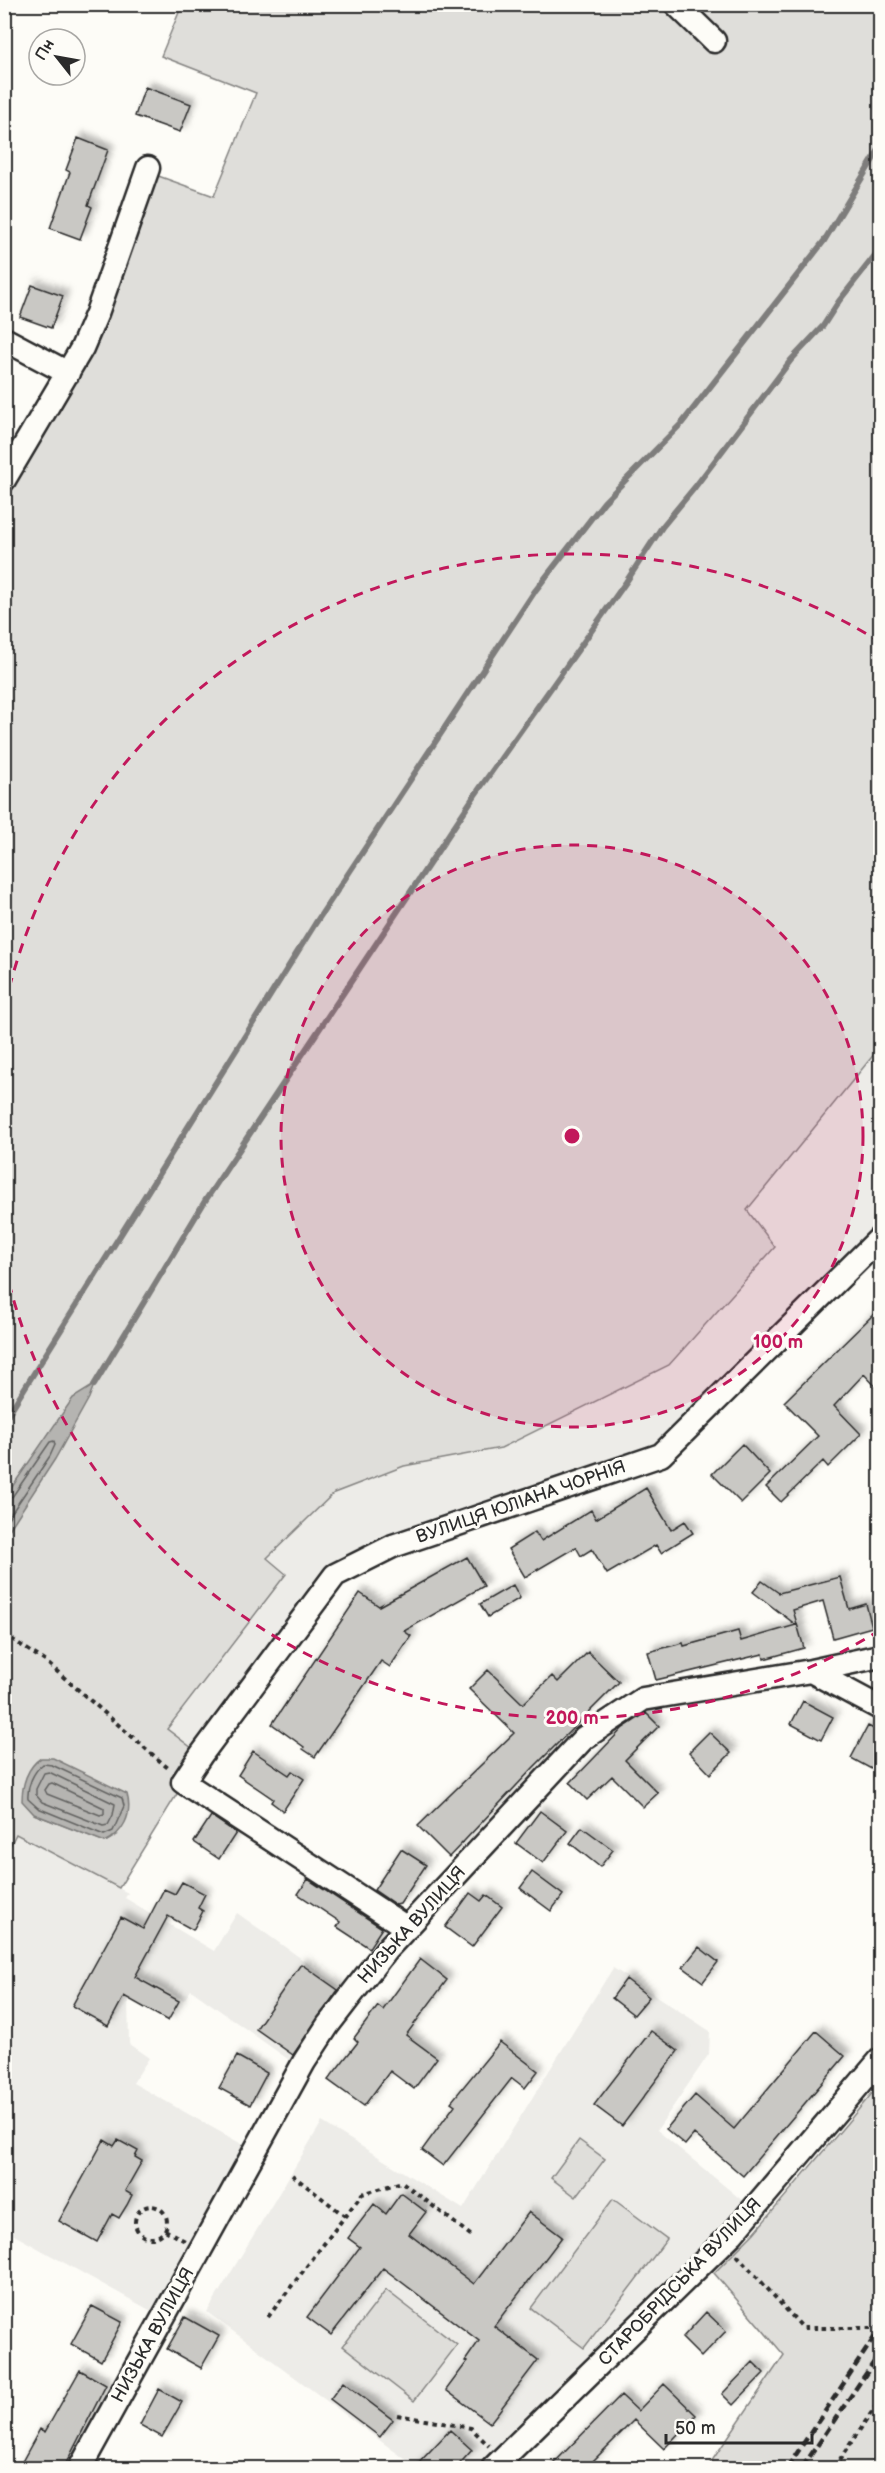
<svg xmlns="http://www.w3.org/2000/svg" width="885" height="2473" font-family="'Balsamiq Sans',sans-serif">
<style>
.built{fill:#edece8}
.green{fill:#dfdeda;stroke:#858482;stroke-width:1.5;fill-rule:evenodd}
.water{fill:#b5b4b1;stroke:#7e7d7b;stroke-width:1.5}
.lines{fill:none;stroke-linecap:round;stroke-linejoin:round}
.shore{stroke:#626261;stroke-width:1.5}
.stream{stroke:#7e7d7b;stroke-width:6}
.building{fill:#c9c8c4;stroke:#2b2b2b;stroke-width:1.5;filter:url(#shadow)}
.minor-casing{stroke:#2b2b2b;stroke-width:27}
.path{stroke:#2b2b2b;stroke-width:4;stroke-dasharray:4.5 4.5;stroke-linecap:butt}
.minor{stroke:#fdfcf7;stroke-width:22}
.rail{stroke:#2b2b2b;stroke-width:4.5;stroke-dasharray:9 4.5;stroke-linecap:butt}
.ring{fill:none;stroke:#c2185b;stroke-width:3;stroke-dasharray:10 8}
.labels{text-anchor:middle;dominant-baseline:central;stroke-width:6;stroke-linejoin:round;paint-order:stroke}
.street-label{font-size:18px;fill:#2b2b2b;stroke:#fdfcf7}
.centre{fill:#c2185b;stroke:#fdfcf7;stroke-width:3}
.ring-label{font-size:18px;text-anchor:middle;font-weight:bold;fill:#c2185b;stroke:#fdfcf7;stroke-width:6;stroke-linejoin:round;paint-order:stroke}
</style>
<defs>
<filter id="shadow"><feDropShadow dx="5.5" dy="-5.5" stdDeviation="3" flood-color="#0004"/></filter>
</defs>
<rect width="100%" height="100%" fill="#fdfcf7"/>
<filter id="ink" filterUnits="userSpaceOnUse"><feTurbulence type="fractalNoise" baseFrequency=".0167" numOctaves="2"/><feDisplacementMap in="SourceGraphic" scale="12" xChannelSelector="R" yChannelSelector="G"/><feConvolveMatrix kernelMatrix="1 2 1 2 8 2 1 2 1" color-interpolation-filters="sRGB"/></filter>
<g filter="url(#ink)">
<!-- built -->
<path class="built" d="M 880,1047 L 880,1238 L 661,1455 L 335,1575 L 201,1755 L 166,1729 L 286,1574 L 267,1558 L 334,1493 L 404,1466 L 501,1448 L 774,1247 L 747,1210 Z
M 16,1834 L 128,1893 L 125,1898 L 214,1951 L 237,1913 L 344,1989 L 292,2062 L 191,1990 L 184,2000 L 140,1977 L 128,1998 L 129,2044 L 149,2058 L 133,2083 L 247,2147 L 155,2313 L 5,2230 L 4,1856 Z
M 613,1968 L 710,2031 L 709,2054 L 657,2130 L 744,2202 L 476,2468 L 417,2468 L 207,2312 L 322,2122 L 463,2209 Z"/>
<!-- green -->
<path class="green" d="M 182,5 L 880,5 L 880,1047 L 747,1210 L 775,1247 L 669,1365 L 501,1448 L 404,1466 L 334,1493 L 267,1558 L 286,1574 L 167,1729 L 201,1755 L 119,1888 L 16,1834 L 5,1856 L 5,502 L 78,378 L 150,173 L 214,196 L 256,93 L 161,56 ZM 34,1814 L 117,1835 L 105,1842 Z
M 880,2084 L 880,2455 L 871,2468 L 707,2468 L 784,2355 L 714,2273 L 754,2233 Z
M 579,2140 L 605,2159 L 576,2197 L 551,2178 Z
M 613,2199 L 667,2239 L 584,2348 L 531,2308 Z
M 386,2290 L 457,2345 L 414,2401 L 343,2346 Z"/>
<!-- water -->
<path class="water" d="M 94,1385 L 89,1398 L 55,1459 L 5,1536 L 5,1497 L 73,1398 Z
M 41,1758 L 53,1758 L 127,1794 C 133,1815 123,1833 105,1842 L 34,1814 L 22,1801 C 22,1785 27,1767 41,1758 Z"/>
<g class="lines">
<!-- shore -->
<path class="shore" d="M 4,1499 L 12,1497 L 50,1442 L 54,1441 L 55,1445 L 50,1456 L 4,1524
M 43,1764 L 52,1765 L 122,1798 L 124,1806 L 113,1831 L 104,1835 L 38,1808 L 28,1799 C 27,1786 33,1772 43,1764 Z
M 49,1772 L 115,1804 L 113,1815 L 108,1825 L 103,1826 L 42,1802 L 36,1795 L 36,1789 L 44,1773 Z
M 52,1783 L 104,1808 L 104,1814 L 100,1815 L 47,1794 L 45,1790 L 49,1784 Z"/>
<!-- stream -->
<path class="stream" d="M 94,1385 L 205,1201 L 475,795 L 626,582 L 662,527 L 695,487 L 791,360 L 823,326 L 839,301 L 880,249
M 4,1421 L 315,924 L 535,591 L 604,502 L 682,423 L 824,241 L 880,148"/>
</g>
<!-- building -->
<path class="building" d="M 145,87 L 191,104 L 180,132 L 135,116 Z
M 78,138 L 108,150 L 88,205 L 92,207 L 80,239 L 50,228 L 70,172 L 66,170 Z
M 32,285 L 63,296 L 51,328 L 20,317 Z
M 880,1308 L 880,1391 L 864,1374 L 834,1406 L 861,1434 L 828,1467 L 823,1461 L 781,1502 L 766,1487 L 818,1436 L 784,1402 Z
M 742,1444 L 770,1474 L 741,1503 L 712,1474 Z
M 646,1488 L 671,1530 L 685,1521 L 693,1533 L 661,1553 L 656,1545 L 607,1574 L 592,1549 L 581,1556 L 576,1547 L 525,1577 L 508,1549 L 535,1532 L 541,1541 L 591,1510 L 596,1519 Z
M 467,1557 L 484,1586 L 404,1631 L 411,1636 L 390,1667 L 381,1661 L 315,1757 L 303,1749 L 304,1747 L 272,1724 L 360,1593 L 379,1606 Z
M 840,1577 L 849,1609 L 866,1604 L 872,1627 L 833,1638 L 823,1601 L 793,1610 L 804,1648 L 764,1659 L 763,1654 L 656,1680 L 648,1652 L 683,1643 L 684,1646 L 738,1631 L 741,1641 L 796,1625 L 753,1592 L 762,1581 L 779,1593 Z
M 513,1585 L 520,1598 L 488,1617 L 480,1604 Z
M 588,1652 L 619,1682 L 533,1768 L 449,1857 L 418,1826 L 514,1733 L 469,1689 L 488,1670 L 523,1704 L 552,1676 L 558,1682 Z
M 803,1701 L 833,1717 L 821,1740 L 791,1724 Z
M 646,1713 L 659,1726 L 625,1760 L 658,1793 L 643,1807 L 612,1776 L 587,1800 L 570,1783 L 623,1728 Z
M 868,1726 L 880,1732 L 880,1761 L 875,1771 L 851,1758 Z
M 709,1732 L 731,1753 L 710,1774 L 689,1752 Z
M 253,1751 L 289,1775 L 292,1771 L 304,1779 L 283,1811 L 271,1802 L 273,1799 L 238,1775 Z
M 540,1811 L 567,1831 L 543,1863 L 516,1843 Z
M 211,1816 L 236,1833 L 219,1859 L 194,1842 Z
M 582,1827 L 613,1850 L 600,1867 L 570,1843 Z
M 401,1849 L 426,1865 L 400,1904 L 396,1905 L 374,1890 Z
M 532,1872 L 563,1895 L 551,1911 L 520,1888 Z
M 308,1879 L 382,1928 L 369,1948 L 337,1927 L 340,1922 L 298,1894 Z
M 182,1882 L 205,1894 L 198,1908 L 203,1911 L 193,1930 L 168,1916 L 135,1977 L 179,2001 L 168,2021 L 124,1996 L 108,2026 L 72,2006 L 121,1917 L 143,1929 L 164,1889 L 175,1894 Z
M 470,1893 L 481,1901 L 486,1895 L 502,1907 L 472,1947 L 445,1927 Z
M 699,1947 L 718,1962 L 703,1982 L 683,1967 Z
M 420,1959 L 447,1980 L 406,2035 L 437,2058 L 414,2089 L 390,2071 L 364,2106 L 328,2080 L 358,2042 L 354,2038 L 378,2006 L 383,2010 Z
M 301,1964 L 338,1990 L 293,2055 L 256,2029 Z
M 626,1979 L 649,1997 L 634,2015 L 612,1998 Z
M 651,2031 L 678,2051 L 622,2126 L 594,2105 Z
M 816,2031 L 845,2056 L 743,2176 L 694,2134 L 685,2145 L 666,2129 L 695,2095 L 734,2129 Z
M 500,2042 L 538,2071 L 525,2088 L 512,2078 L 443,2166 L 422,2150 L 455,2105 L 451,2102 Z
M 237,2056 L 267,2073 L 250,2105 L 219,2088 Z
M 104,2140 L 114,2146 L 118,2140 L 138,2151 L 135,2157 L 142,2161 L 125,2191 L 132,2195 L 127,2205 L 119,2218 L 112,2214 L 97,2242 L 59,2221 Z
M 401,2193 L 426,2212 L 409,2234 L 474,2284 L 529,2212 L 562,2237 L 494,2326 L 538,2360 L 490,2423 L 446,2390 L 467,2362 L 465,2361 L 479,2341 L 383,2268 L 331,2335 L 307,2317 L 360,2247 L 348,2238 L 374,2204 L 386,2214 Z
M 92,2306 L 122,2322 L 101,2361 L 71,2344 Z
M 706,2312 L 726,2331 L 701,2357 L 682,2338 Z
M 185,2317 L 219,2336 L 201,2368 L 167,2349 Z
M 753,2362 L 764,2373 L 733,2405 L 722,2394 Z
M 80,2370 L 106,2385 L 63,2469 L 18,2469 L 40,2429 L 45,2432 Z
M 343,2382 L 393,2420 L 380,2437 L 330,2399 Z
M 664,2384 L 696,2415 L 664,2449 L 634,2420 L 585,2469 L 548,2469 L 621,2395 L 638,2411 Z
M 159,2389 L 182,2402 L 162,2437 L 140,2425 Z
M 450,2430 L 472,2450 L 455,2469 L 413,2469 Z"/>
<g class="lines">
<!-- minor casing -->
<g class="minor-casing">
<path id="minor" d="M 676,4 L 714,41
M 4,339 L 68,373
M 4,480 L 82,348 L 97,313 L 148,168
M 811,1671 L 880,1708
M 407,1928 L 183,1782 L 201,1755 L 335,1575 L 393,1546 L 661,1455 L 880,1238
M 80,2468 L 304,2062 L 328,2025 L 386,1950 L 584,1738 L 643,1699 L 811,1671 L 880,1656
M 493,2468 L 732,2234 L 880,2060"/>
</g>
<!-- path -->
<path class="path" d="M 4,1634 L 45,1661 L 168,1768
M 292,2175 L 345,2216
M135 2222a16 16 0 1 1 32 0a16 16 0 1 1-32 0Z
M 165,2230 L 185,2241
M 737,2255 L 803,2328 L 880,2328
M 268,2317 L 362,2194 L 402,2182 L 473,2237
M 397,2415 L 471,2428 L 489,2446
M 834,2468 L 880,2400"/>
<!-- minor -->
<use href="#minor" class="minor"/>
<!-- rail -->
<path class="rail" d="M 787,2468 L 880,2329
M 802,2468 L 880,2353"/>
</g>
</g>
<!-- distance rings -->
<circle cx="572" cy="1136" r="291" fill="#c2185b" fill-opacity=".12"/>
<g class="ring">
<circle cx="572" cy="1136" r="291"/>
<path d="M880 1630A582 582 0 0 1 5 1267M5 1005A582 582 0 0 1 880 642"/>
</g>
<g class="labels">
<!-- street labels -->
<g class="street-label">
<text transform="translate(521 1502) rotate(-19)">ВУЛИЦЯ ЮЛІАНА ЧОРНІЯ</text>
<text transform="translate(412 1925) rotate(-48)">НИЗЬКА ВУЛИЦЯ</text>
<text transform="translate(680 2282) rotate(-46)">СТАРОБРІДСЬКА ВУЛИЦЯ</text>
<text transform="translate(153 2335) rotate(-61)">НИЗЬКА ВУЛИЦЯ</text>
</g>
</g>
<circle cx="572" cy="1136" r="9" class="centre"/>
<g class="ring-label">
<text x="778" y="1348">100 m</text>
<text x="572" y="1724">200 m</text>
</g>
<!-- margin -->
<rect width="885" height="2473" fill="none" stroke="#fdfcf7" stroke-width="24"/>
<rect x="12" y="12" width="861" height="2449" fill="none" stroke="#2b2b2b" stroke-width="2" filter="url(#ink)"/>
<!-- north arrow -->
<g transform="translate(57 57) rotate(301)"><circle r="28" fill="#fdfcf7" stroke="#a9a8a5" stroke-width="1.5"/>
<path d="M0-4.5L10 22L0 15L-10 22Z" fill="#2b2b2b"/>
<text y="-9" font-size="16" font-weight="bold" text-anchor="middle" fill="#2b2b2b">Пн</text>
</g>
<!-- scale -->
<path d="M666 2434v9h146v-9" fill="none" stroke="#2b2b2b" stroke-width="3"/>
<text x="675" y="2434" font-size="18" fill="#2b2b2b" stroke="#fdfcf7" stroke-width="4.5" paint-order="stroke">50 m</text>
</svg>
